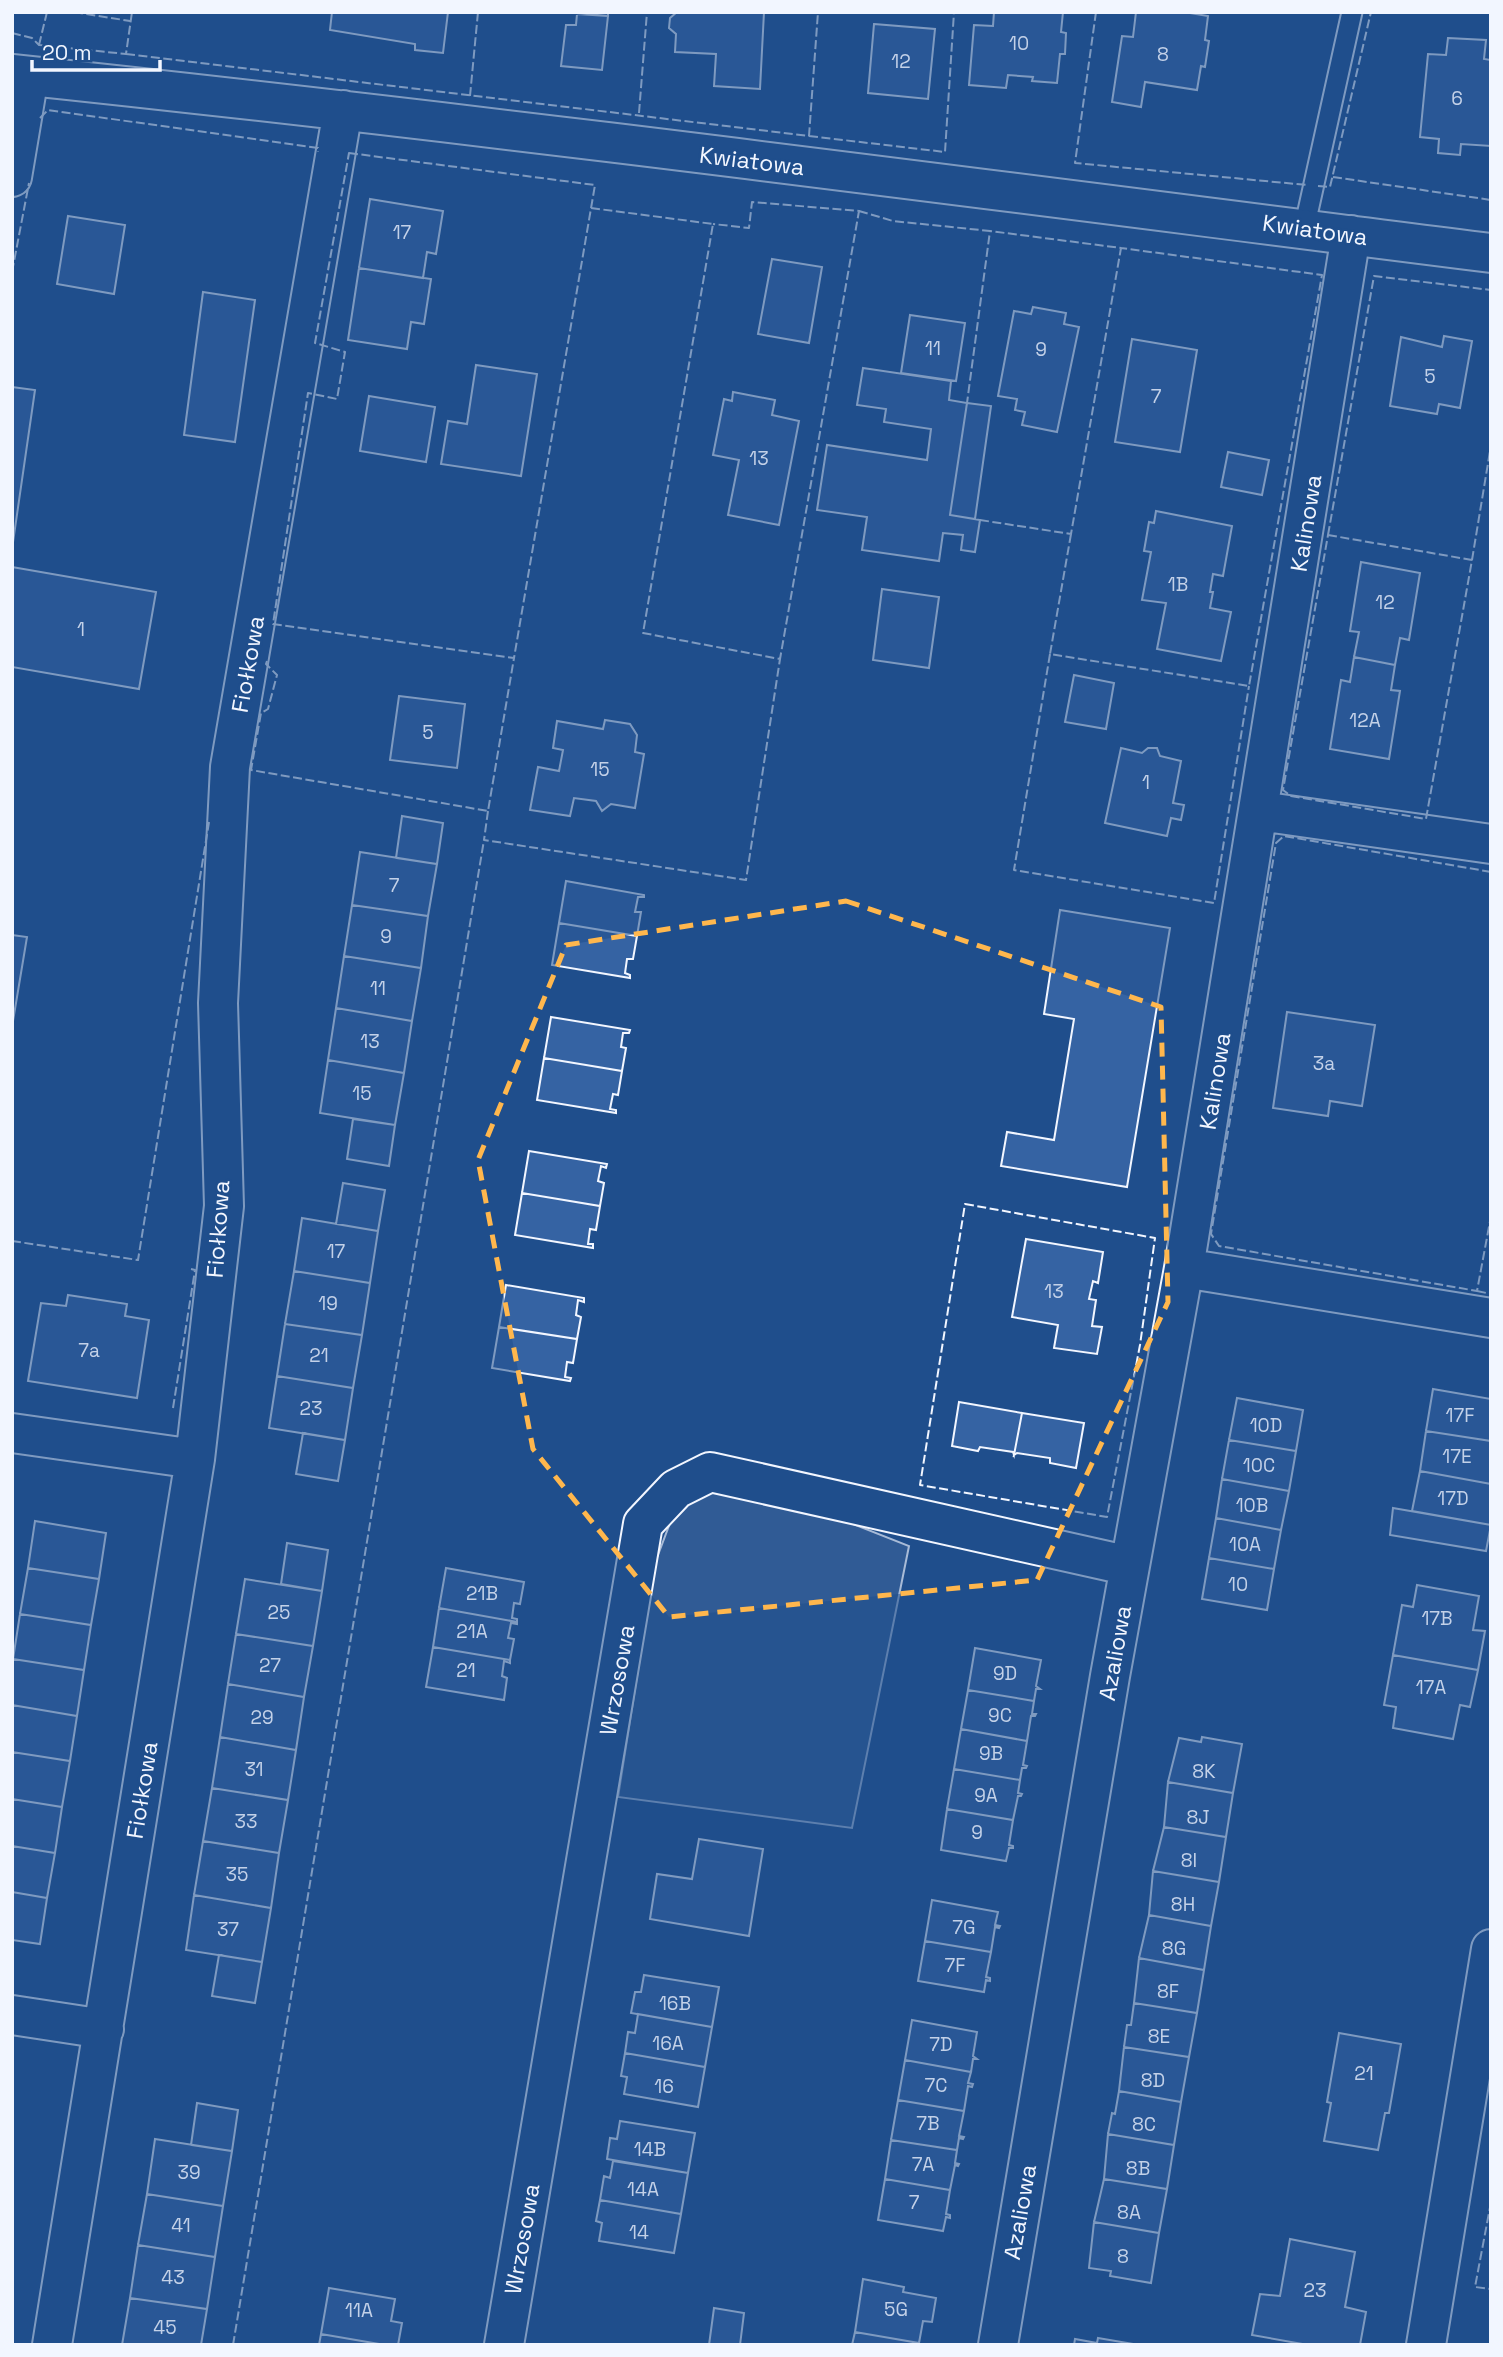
<svg xmlns="http://www.w3.org/2000/svg" width="1503" height="2357" font-family="'Space Grotesk',sans-serif">
<style>
.built{fill:#305b95;stroke:#a8bbd7;stroke-width:2}
.building{fill:#3563a3;stroke:#f2f6ff;stroke-width:2}
.lines{fill:none;stroke-linecap:round;stroke-linejoin:round}
.lane-casing{stroke:#f2f6ff;stroke-width:23}
.street-casing{stroke:#f2f6ff;stroke-width:42}
.lane{stroke:#1f4e8c;stroke-width:19}
.street{stroke:#1f4e8c;stroke-width:38}
.fence{stroke:#f2f6ff;stroke-width:2;stroke-dasharray:9 3.5;stroke-linecap:butt}
.marked{fill:none;stroke:#ffb74d;stroke-width:5;stroke-dasharray:14 9;stroke-linejoin:round}
.labels{text-anchor:middle;dominant-baseline:central;stroke-width:5;stroke-linejoin:round;paint-order:stroke}
.number-label{font-size:19px;fill:#c3d1e8}
.street-label{font-size:23px;fill:#f2f6ff;stroke:#1f4e8c}
</style>
<rect width="100%" height="100%" fill="#1f4e8c"/>
<!-- built -->
<path class="built" d="M 710,1487 L 792,1500 L 909,1546 L 852,1828 L 618,1797 L 655,1563 L 673,1515 Z"/>
<!-- building -->
<path class="building" d="M 332,12 L 448,12 L 443,53 L 415,50 L 415,44 L 330,30 Z
M 565,12 L 608,12 L 608,16 Z
M 764,12 L 760,89 L 714,86 L 716,54 L 675,52 L 676,34 L 669,28 L 670,18 L 677,12 Z
M 994,12 L 1063,12 L 1061,32 L 1066,33 L 1065,54 L 1060,54 L 1057,83 L 1032,81 L 1033,77 L 1008,75 L 1006,88 L 969,85 L 974,25 L 993,26 Z
M 1136,12 L 1184,12 L 1208,16 L 1205,40 L 1209,41 L 1205,67 L 1201,66 L 1197,90 L 1145,82 L 1141,107 L 1112,102 L 1122,36 L 1133,37 Z
M 577,14 L 608,16 L 602,70 L 561,66 L 566,25 L 576,25 Z
M 874,24 L 935,29 L 928,99 L 868,93 Z
M 1448,38 L 1486,40 L 1484,59 L 1491,60 L 1491,146 L 1461,144 L 1460,155 L 1438,153 L 1439,139 L 1420,137 L 1428,54 L 1446,55 Z
M 370,199 L 443,211 L 436,254 L 427,252 L 423,278 L 359,268 Z
M 68,216 L 125,225 L 114,294 L 57,284 Z
M 772,259 L 822,267 L 809,343 L 758,334 Z
M 359,268 L 431,279 L 424,324 L 411,322 L 407,349 L 348,340 Z
M 203,292 L 255,300 L 235,442 L 184,435 Z
M 1033,307 L 1066,313 L 1064,324 L 1079,327 L 1057,432 L 1022,425 L 1025,412 L 1015,410 L 1017,399 L 998,396 L 1014,311 L 1031,314 Z
M 910,315 L 965,323 L 956,381 L 901,373 Z
M 1444,336 L 1472,341 L 1460,408 L 1439,404 L 1437,414 L 1390,406 L 1401,337 L 1442,347 Z
M 1132,339 L 1197,350 L 1180,452 L 1115,442 Z
M 476,365 L 537,374 L 521,476 L 441,464 L 448,421 L 467,424 Z
M 863,368 L 951,381 L 949,400 L 967,403 L 950,515 L 980,520 L 975,552 L 961,550 L 963,535 L 943,533 L 939,561 L 862,550 L 867,517 L 817,510 L 827,445 L 927,460 L 931,429 L 884,422 L 886,409 L 857,405 Z
M 12,387 L 35,390 L 12,549 Z
M 733,392 L 775,400 L 772,415 L 799,421 L 779,525 L 728,515 L 739,460 L 713,455 L 724,399 L 732,401 Z
M 369,396 L 435,407 L 426,462 L 360,451 Z
M 967,403 L 991,406 L 975,519 L 950,515 Z
M 1228,452 L 1269,460 L 1262,495 L 1221,487 Z
M 1156,511 L 1232,526 L 1223,576 L 1213,574 L 1210,592 L 1213,592 L 1210,608 L 1231,612 L 1221,661 L 1157,649 L 1166,603 L 1142,600 L 1151,552 L 1144,551 L 1149,522 L 1154,523 Z
M 1361,562 L 1420,573 L 1409,640 L 1400,638 L 1395,665 L 1354,657 L 1359,632 L 1350,631 Z
M 12,567 L 156,592 L 139,689 L 12,667 Z
M 882,589 L 939,597 L 929,668 L 873,660 Z
M 1354,657 L 1395,665 L 1391,690 L 1400,691 L 1389,759 L 1330,749 L 1341,680 L 1350,682 Z
M 1074,675 L 1114,683 L 1106,729 L 1065,722 Z
M 399,696 L 465,704 L 457,768 L 390,760 Z
M 605,720 L 630,724 L 637,735 L 635,752 L 644,754 L 635,808 L 611,804 L 602,811 L 596,801 L 574,798 L 570,816 L 530,810 L 538,767 L 559,771 L 563,750 L 553,748 L 557,721 L 603,729 Z
M 1121,748 L 1142,753 L 1148,748 L 1157,748 L 1160,756 L 1181,761 L 1173,803 L 1184,805 L 1181,820 L 1171,818 L 1167,836 L 1105,823 Z
M 402,816 L 443,823 L 437,864 L 396,858 Z
M 360,852 L 437,864 L 428,916 L 352,905 Z
M 566,881 L 644,895 L 644,897 L 638,897 L 635,912 L 641,912 L 637,936 L 559,923 Z
M 352,905 L 428,916 L 421,968 L 344,956 Z
M 1060,910 L 1170,928 L 1127,1187 L 1001,1166 L 1007,1132 L 1054,1140 L 1074,1019 L 1044,1014 Z
M 559,923 L 637,936 L 633,959 L 627,959 L 625,973 L 630,975 L 630,978 L 552,965 Z
M 12,935 L 27,937 L 13,1021 L 12,1021 Z
M 344,956 L 421,968 L 412,1021 L 336,1008 Z
M 336,1008 L 412,1021 L 404,1073 L 328,1060 Z
M 1287,1012 L 1375,1025 L 1362,1106 L 1330,1101 L 1328,1116 L 1273,1108 Z
M 551,1017 L 630,1030 L 629,1033 L 623,1033 L 621,1047 L 626,1048 L 622,1071 L 544,1058 Z
M 544,1058 L 622,1071 L 618,1095 L 613,1094 L 610,1109 L 616,1110 L 616,1113 L 537,1100 Z
M 328,1060 L 404,1073 L 395,1125 L 320,1113 Z
M 353,1119 L 395,1125 L 389,1166 L 347,1159 Z
M 529,1151 L 607,1164 L 606,1168 L 601,1166 L 598,1181 L 604,1183 L 600,1206 L 522,1193 Z
M 343,1183 L 385,1190 L 378,1231 L 336,1224 Z
M 522,1193 L 600,1206 L 596,1230 L 590,1229 L 588,1244 L 593,1244 L 593,1248 L 515,1235 Z
M 302,1218 L 378,1231 L 370,1283 L 294,1271 Z
M 1026,1239 L 1103,1252 L 1098,1283 L 1093,1281 L 1089,1299 L 1096,1300 L 1092,1326 L 1102,1327 L 1097,1354 L 1054,1348 L 1058,1325 L 1012,1317 Z
M 294,1271 L 370,1283 L 362,1335 L 285,1324 Z
M 506,1285 L 584,1298 L 584,1302 L 578,1300 L 576,1315 L 581,1317 L 577,1339 L 499,1327 Z
M 68,1295 L 127,1304 L 125,1316 L 149,1320 L 137,1398 L 28,1381 L 41,1303 L 66,1306 Z
M 285,1324 L 362,1335 L 353,1388 L 277,1376 Z
M 499,1327 L 577,1339 L 573,1363 L 567,1362 L 565,1377 L 571,1378 L 570,1381 L 492,1368 Z
M 277,1376 L 353,1388 L 345,1440 L 269,1428 Z
M 1433,1389 L 1491,1399 L 1491,1441 L 1426,1431 Z
M 1237,1398 L 1303,1410 L 1296,1451 L 1229,1440 Z
M 959,1402 L 1022,1413 L 1014,1455 L 1013,1452 L 980,1447 L 978,1451 L 952,1446 Z
M 1022,1413 L 1084,1423 L 1076,1468 L 1050,1463 L 1050,1458 L 1017,1453 L 1014,1455 Z
M 1426,1431 L 1491,1441 L 1491,1484 L 1420,1471 Z
M 303,1433 L 345,1440 L 338,1481 L 296,1474 Z
M 1229,1440 L 1296,1451 L 1289,1491 L 1222,1479 Z
M 1420,1471 L 1491,1484 L 1491,1525 L 1412,1511 Z
M 1222,1479 L 1289,1491 L 1281,1530 L 1216,1518 Z
M 1393,1508 L 1491,1525 L 1486,1551 L 1390,1535 Z
M 1216,1518 L 1281,1530 L 1274,1569 L 1209,1558 Z
M 35,1521 L 106,1533 L 99,1579 L 28,1568 Z
M 287,1543 L 328,1550 L 322,1591 L 281,1584 Z
M 1209,1558 L 1274,1569 L 1267,1610 L 1202,1599 Z
M 28,1568 L 99,1579 L 91,1625 L 20,1614 Z
M 446,1568 L 524,1582 L 520,1604 L 514,1603 L 512,1618 L 517,1619 L 517,1622 L 439,1608 Z
M 245,1579 L 322,1591 L 313,1646 L 236,1634 Z
M 1417,1585 L 1479,1596 L 1473,1630 L 1485,1631 L 1478,1670 L 1393,1655 L 1402,1605 L 1413,1607 Z
M 439,1608 L 517,1622 L 517,1624 L 511,1623 L 508,1638 L 514,1639 L 510,1660 L 433,1647 Z
M 20,1614 L 91,1625 L 84,1670 L 13,1659 Z
M 236,1634 L 313,1646 L 304,1697 L 228,1684 Z
M 433,1647 L 510,1660 L 510,1663 L 504,1661 L 502,1676 L 507,1678 L 504,1700 L 426,1687 Z
M 975,1648 L 1041,1660 L 1036,1686 L 1040,1689 L 1036,1689 L 1034,1701 L 968,1690 Z
M 1393,1655 L 1478,1670 L 1470,1707 L 1460,1705 L 1453,1739 L 1393,1728 L 1396,1707 L 1384,1705 Z
M 13,1659 L 84,1670 L 77,1716 L 12,1705 Z
M 228,1684 L 304,1697 L 296,1750 L 220,1737 Z
M 968,1690 L 1034,1701 L 1032,1714 L 1036,1714 L 1035,1716 L 1031,1716 L 1027,1741 L 961,1729 Z
M 12,1705 L 77,1716 L 70,1761 L 12,1752 Z
M 961,1729 L 1027,1741 L 1023,1765 L 1027,1766 L 1026,1768 L 1022,1768 L 1020,1780 L 954,1769 Z
M 220,1737 L 296,1750 L 288,1800 L 212,1788 Z
M 1202,1737 L 1242,1744 L 1233,1793 L 1168,1782 L 1179,1738 L 1201,1742 Z
M 12,1752 L 70,1761 L 62,1807 L 12,1799 Z
M 954,1769 L 1020,1780 L 1018,1793 L 1022,1794 L 1021,1796 L 1018,1796 L 1013,1820 L 947,1809 Z
M 1168,1782 L 1233,1793 L 1226,1837 L 1164,1827 Z
M 212,1788 L 288,1800 L 279,1853 L 203,1841 Z
M 12,1799 L 62,1807 L 55,1853 L 12,1846 Z
M 947,1809 L 1013,1820 L 1009,1845 L 1013,1846 L 1013,1848 L 1009,1848 L 1006,1861 L 941,1850 Z
M 1164,1827 L 1226,1837 L 1219,1882 L 1153,1871 Z
M 699,1839 L 763,1849 L 749,1936 L 650,1919 L 657,1874 L 692,1879 Z
M 203,1841 L 279,1853 L 271,1908 L 194,1895 Z
M 12,1846 L 55,1853 L 47,1898 L 12,1892 Z
M 1153,1871 L 1219,1882 L 1211,1926 L 1149,1915 Z
M 12,1892 L 47,1898 L 40,1944 L 12,1940 Z
M 194,1895 L 271,1908 L 262,1962 L 186,1950 Z
M 932,1900 L 998,1912 L 995,1925 L 1000,1926 L 999,1928 L 995,1927 L 991,1952 L 925,1941 Z
M 1149,1915 L 1211,1926 L 1204,1970 L 1139,1958 Z
M 925,1941 L 991,1952 L 986,1977 L 990,1978 L 990,1981 L 986,1980 L 984,1992 L 918,1981 Z
M 219,1955 L 262,1962 L 255,2003 L 212,1996 Z
M 1139,1958 L 1204,1970 L 1197,2013 L 1134,2003 Z
M 644,1975 L 719,1987 L 712,2027 L 631,2013 L 635,1992 L 641,1992 Z
M 1134,2003 L 1197,2013 L 1189,2057 L 1124,2047 L 1127,2025 L 1131,2025 Z
M 638,2014 L 712,2027 L 705,2067 L 625,2053 L 628,2032 L 635,2033 Z
M 912,2020 L 977,2032 L 973,2056 L 977,2059 L 973,2059 L 971,2072 L 905,2060 Z
M 1339,2033 L 1401,2044 L 1389,2113 L 1385,2113 L 1378,2150 L 1324,2141 L 1331,2103 L 1327,2102 Z
M 1124,2047 L 1189,2057 L 1181,2102 L 1119,2091 Z
M 625,2053 L 705,2067 L 698,2107 L 624,2094 L 627,2077 L 621,2076 Z
M 905,2060 L 971,2072 L 968,2083 L 973,2084 L 972,2087 L 968,2086 L 964,2111 L 898,2100 Z
M 1119,2091 L 1181,2102 L 1174,2145 L 1108,2134 L 1112,2113 L 1115,2114 Z
M 898,2100 L 964,2111 L 959,2136 L 964,2137 L 963,2139 L 959,2138 L 957,2150 L 891,2140 Z
M 197,2103 L 238,2110 L 232,2151 L 191,2145 Z
M 620,2121 L 695,2133 L 688,2173 L 607,2159 L 610,2138 L 617,2139 Z
M 1108,2134 L 1174,2145 L 1167,2189 L 1104,2179 Z
M 155,2139 L 232,2151 L 223,2206 L 147,2194 Z
M 891,2140 L 957,2150 L 955,2163 L 959,2164 L 958,2166 L 955,2165 L 950,2190 L 885,2179 Z
M 613,2161 L 688,2173 L 681,2214 L 600,2200 L 604,2176 L 610,2178 Z
M 885,2179 L 950,2190 L 946,2214 L 950,2215 L 950,2218 L 946,2217 L 943,2231 L 878,2220 Z
M 1104,2179 L 1167,2189 L 1159,2233 L 1094,2222 Z
M 147,2194 L 223,2206 L 215,2257 L 138,2245 Z
M 600,2200 L 681,2214 L 674,2253 L 599,2241 L 602,2223 L 596,2221 Z
M 1094,2222 L 1159,2233 L 1151,2283 L 1110,2276 L 1111,2271 L 1089,2268 Z
M 1290,2239 L 1355,2252 L 1345,2307 L 1366,2312 L 1360,2345 L 1308,2345 L 1252,2335 L 1260,2294 L 1280,2296 Z
M 138,2245 L 215,2257 L 207,2309 L 130,2298 Z
M 863,2279 L 904,2287 L 903,2292 L 936,2298 L 932,2322 L 923,2321 L 919,2343 L 855,2332 Z
M 329,2288 L 395,2299 L 391,2321 L 402,2323 L 398,2345 L 385,2345 L 321,2334 Z
M 130,2298 L 207,2309 L 201,2345 L 122,2345 Z
M 714,2308 L 744,2313 L 740,2345 L 709,2345 Z
M 855,2332 L 919,2343 L 919,2345 L 852,2345 Z
M 321,2334 L 385,2345 L 319,2345 Z
M 1098,2338 L 1139,2345 L 1074,2345 L 1075,2339 L 1097,2343 Z"/>
<g class="lines">
<!-- lane casing -->
<g class="lane-casing">
<path id="lane" d="M 1304,229 L 1352,12"/>
</g>
<!-- street casing -->
<g class="street-casing">
<path id="street" d="M 12,74 C 506,126 998,191 1491,253
M 12,177 L 29,76
M 1259,811 L 1491,844
M 1184,1268 L 1491,1318
M 12,1433 L 195,1459
M 12,2015 L 104,2029
M 52,2345 L 195,1459 L 224,1206 L 218,1003 L 230,767 L 343,110
M 504,2345 L 643,1524 L 676,1489 L 710,1472 L 1130,1566
M 998,2345 L 1110,1676 L 1184,1268 L 1351,235
M 1426,2345 L 1491,1949"/>
</g>
<!-- lane -->
<use href="#lane" class="lane"/>
<!-- street -->
<use href="#street" class="street"/>
<!-- fence -->
<path class="fence" d="M 74,12 L 130,21
M 1096,12 L 1075,163 L 1307,185
M 12,33 L 32,38 L 39,45 L 126,54 L 132,12
M 39,45 L 47,12
M 126,54 L 809,136 L 818,12
M 470,96 L 478,12
M 639,113 L 647,12
M 40,118 L 48,110 L 318,148 L 318,152
M 809,136 L 945,152 L 954,12
M 349,153 L 595,185 L 514,658 L 273,624 L 308,393 L 337,399 L 345,352 L 315,343 Z
M 1333,177 L 1491,200
M 1318,186 L 1330,187 L 1371,12
M 591,208 L 713,224 L 643,633 L 780,659 L 859,211 L 752,202 L 749,228 L 713,224
M 859,211 L 893,221 L 990,231 L 967,403
M 12,272 L 29,183
M 980,520 L 1071,534 L 1121,248 L 990,231
M 1071,534 L 1050,654 L 1249,686 L 1322,275 L 1121,248
M 1328,535 L 1472,560 L 1426,819 L 1291,796 L 1283,790 Z
M 1328,535 L 1374,276 L 1491,290
M 1472,560 L 1491,445
M 1050,654 L 1014,870 L 1214,903 L 1249,686
M 267,661 L 266,664 L 277,675 L 268,709 L 261,713 L 251,770 L 488,811 L 514,658
M 488,811 L 484,840 L 746,880 L 780,659
M 1491,872 L 1284,836 L 1276,843 L 1211,1234 L 1219,1246 L 1477,1291 L 1491,1216
M 965,1204 L 1155,1238 L 1140,1345 L 1107,1517 L 920,1485 Z
M 12,1241 L 138,1260 L 209,822
M 1477,1291 L 1491,1294
M 173,1408 L 195,1270 L 191,1269
M 1491,2202 L 1475,2287 L 1491,2289
M 233,2345 L 484,840"/>
</g>
<!-- marked area -->
<path d="M0 0H1503V2357H0ZM 846,901 L 1161,1007 L 1168,1302 L 1037,1580 L 669,1617 L 533,1449 L 478,1160 L 566,945 Z" fill="#1f4e8c" fill-opacity=".55" fill-rule="evenodd"/>
<path class="marked" d="M 846,901 L 1161,1007 L 1168,1302 L 1037,1580 L 669,1617 L 533,1449 L 478,1160 L 566,945 Z"/>
<g class="labels">
<!-- number labels -->
<g class="number-label">
<text x="1019" y="43">10</text>
<text x="1163" y="54">8</text>
<text x="901" y="61">12</text>
<text x="1457" y="98">6</text>
<text x="402" y="232">17</text>
<text x="933" y="348">11</text>
<text x="1041" y="349">9</text>
<text x="1430" y="376">5</text>
<text x="1156" y="396">7</text>
<text x="759" y="458">13</text>
<text x="1178" y="584">1B</text>
<text x="1385" y="602">12</text>
<text x="81" y="629">1</text>
<text x="1365" y="720">12A</text>
<text x="428" y="732">5</text>
<text x="600" y="769">15</text>
<text x="1146" y="782">1</text>
<text x="394" y="885">7</text>
<text x="386" y="936">9</text>
<text x="378" y="988">11</text>
<text x="370" y="1041">13</text>
<text x="1324" y="1063">3a</text>
<text x="362" y="1093">15</text>
<text x="336" y="1251">17</text>
<text x="1054" y="1291">13</text>
<text x="328" y="1303">19</text>
<text x="89" y="1350">7a</text>
<text x="319" y="1355">21</text>
<text x="311" y="1408">23</text>
<text x="1460" y="1415">17F</text>
<text x="1266" y="1425">10D</text>
<text x="1457" y="1456">17E</text>
<text x="1259" y="1465">10C</text>
<text x="1453" y="1498">17D</text>
<text x="1252" y="1505">10B</text>
<text x="1245" y="1544">10A</text>
<text x="1238" y="1584">10</text>
<text x="482" y="1593">21B</text>
<text x="279" y="1612">25</text>
<text x="1437" y="1618">17B</text>
<text x="472" y="1631">21A</text>
<text x="270" y="1665">27</text>
<text x="466" y="1670">21</text>
<text x="1005" y="1673">9D</text>
<text x="1431" y="1687">17A</text>
<text x="1000" y="1715">9C</text>
<text x="262" y="1717">29</text>
<text x="991" y="1753">9B</text>
<text x="254" y="1769">31</text>
<text x="1204" y="1771">8K</text>
<text x="986" y="1795">9A</text>
<text x="1198" y="1817">8J</text>
<text x="246" y="1821">33</text>
<text x="977" y="1832">9</text>
<text x="1189" y="1860">8I</text>
<text x="237" y="1874">35</text>
<text x="1183" y="1904">8H</text>
<text x="964" y="1927">7G</text>
<text x="228" y="1929">37</text>
<text x="1174" y="1948">8G</text>
<text x="955" y="1965">7F</text>
<text x="1168" y="1991">8F</text>
<text x="675" y="2003">16B</text>
<text x="1159" y="2036">8E</text>
<text x="668" y="2043">16A</text>
<text x="941" y="2044">7D</text>
<text x="1364" y="2073">21</text>
<text x="1153" y="2080">8D</text>
<text x="936" y="2085">7C</text>
<text x="664" y="2086">16</text>
<text x="928" y="2123">7B</text>
<text x="1144" y="2124">8C</text>
<text x="650" y="2149">14B</text>
<text x="923" y="2164">7A</text>
<text x="1138" y="2168">8B</text>
<text x="189" y="2172">39</text>
<text x="643" y="2189">14A</text>
<text x="914" y="2202">7</text>
<text x="1129" y="2212">8A</text>
<text x="181" y="2225">41</text>
<text x="639" y="2232">14</text>
<text x="1123" y="2256">8</text>
<text x="173" y="2277">43</text>
<text x="1315" y="2290">23</text>
<text x="896" y="2309">5G</text>
<text x="359" y="2310">11A</text>
<text x="165" y="2327">45</text>
</g>
<!-- street labels -->
<g class="street-label">
<text transform="translate(752 161) rotate(7)">Kwiatowa</text>
<text transform="translate(1315 230) rotate(8)">Kwiatowa</text>
<text transform="translate(1306 523) rotate(-81)">Kalinowa</text>
<text transform="translate(248 664) rotate(-80)">Fiołkowa</text>
<text transform="translate(1215 1081) rotate(-81)">Kalinowa</text>
<text transform="translate(218 1229) rotate(-86)">Fiołkowa</text>
<text transform="translate(1115 1653) rotate(-80)">Azaliowa</text>
<text transform="translate(617 1680) rotate(-80)">Wrzosowa</text>
<text transform="translate(142 1790) rotate(-81)">Fiołkowa</text>
<text transform="translate(1020 2212) rotate(-80)">Azaliowa</text>
<text transform="translate(522 2239) rotate(-80)">Wrzosowa</text>
</g>
</g>
<!-- border -->
<rect width="1503" height="2357" fill="none" stroke="#f2f6ff" stroke-width="28"/>
<!-- scale -->
<path d="M32 60v10h128v-10" fill="none" stroke="#f2f6ff" stroke-width="3.5"/>
<text x="42" y="60" font-size="21" fill="#f2f6ff" stroke="#1f4e8c" stroke-width="5" paint-order="stroke">20 m</text>
</svg>
